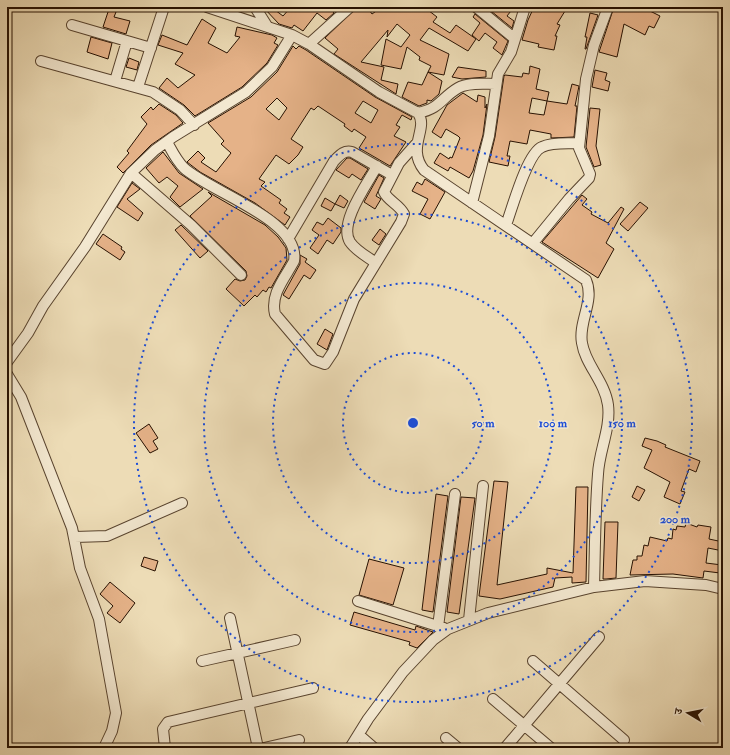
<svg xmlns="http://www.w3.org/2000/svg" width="730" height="755" font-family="'IM FELL Double Pica','Noto Serif Devanagari',serif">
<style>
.building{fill:#e5b288;stroke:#261001;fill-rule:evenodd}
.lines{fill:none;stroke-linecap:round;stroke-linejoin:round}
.minor-casing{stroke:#58432e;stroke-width:12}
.minor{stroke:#f3e8d0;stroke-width:10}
.ring{fill:none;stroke:#1d4ed8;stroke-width:2;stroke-dasharray:2 4}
.centre{fill:#1d4ed8;stroke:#f3e8d0;stroke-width:2}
.ring-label{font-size:12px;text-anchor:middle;font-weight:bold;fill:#1d4ed8;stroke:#f3e8d0;stroke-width:3;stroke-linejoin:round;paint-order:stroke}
</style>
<rect width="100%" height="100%" fill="#eddcb6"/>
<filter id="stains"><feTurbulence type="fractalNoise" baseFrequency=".005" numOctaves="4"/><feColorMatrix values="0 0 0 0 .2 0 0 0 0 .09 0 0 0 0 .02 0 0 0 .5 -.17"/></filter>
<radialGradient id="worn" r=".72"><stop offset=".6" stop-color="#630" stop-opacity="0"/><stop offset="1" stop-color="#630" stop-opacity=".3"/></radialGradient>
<!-- building -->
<path class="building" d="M 263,7 L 271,7 L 283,16 L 291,7 L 330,7 L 334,13 L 326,20 L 317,13 L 303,31 L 294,25 L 292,28 L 279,24 Z
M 357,7 L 367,7 L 372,14 L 382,7 L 424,7 L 437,17 L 433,22 L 450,33 L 456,25 L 476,39 L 468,51 L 429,28 L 420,40 L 449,54 L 444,75 L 428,72 L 431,66 L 419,60 L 420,57 L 407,47 L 401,69 L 381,65 L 386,39 L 401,47 L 410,35 L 397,24 L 387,37 L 388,30 L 361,62 L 384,67 L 381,80 L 398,84 L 396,94 L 334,54 L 338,49 L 325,38 Z
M 486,7 L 514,7 L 507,16 L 514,21 L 512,28 Z
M 534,7 L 558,7 L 565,11 L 557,24 L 560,25 L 555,36 L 557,36 L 554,50 L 538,47 L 539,44 L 522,40 L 528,20 Z
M 614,7 L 642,7 L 660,16 L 654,28 L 649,26 L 645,35 L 624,24 L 617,57 L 599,52 Z
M 109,9 L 116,12 L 114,17 L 130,21 L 126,34 L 103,27 Z
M 590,13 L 598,15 L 586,49 L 585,49 L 587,37 L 585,37 Z
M 475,14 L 508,41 L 502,55 L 493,48 L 497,42 L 485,33 L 479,41 L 472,35 L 480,23 L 473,17 Z
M 202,19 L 216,28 L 208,43 L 227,53 L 240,37 L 235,36 L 237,27 L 272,35 L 277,38 L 274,43 L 278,45 L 267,63 L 242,87 L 195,116 L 184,105 L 159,88 L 167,78 L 178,88 L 195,75 L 175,64 L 183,53 L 158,45 L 162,35 L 187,45 Z
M 91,37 L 112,43 L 108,59 L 87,52 Z
M 293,46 L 296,49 L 299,46 L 306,50 L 375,97 L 412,117 L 411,120 L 402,115 L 396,125 L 400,127 L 394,136 L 406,142 L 390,166 L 359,148 L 366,137 L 354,129 L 352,132 L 344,126 L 345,124 L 318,106 L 314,110 L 311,108 L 291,139 L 303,147 L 298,155 L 289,164 L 276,155 L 259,179 L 265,182 L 261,186 L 281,200 L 279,203 L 287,209 L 284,213 L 290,217 L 285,225 L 255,203 L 200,172 L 187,162 L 198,151 L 205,158 L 201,162 L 216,172 L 231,153 L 221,144 L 224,141 L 208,123 L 251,97 L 277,72 ZM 277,98 L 287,108 L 279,120 L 266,109 ZM 363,101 L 378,110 L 371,123 L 355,113 Z
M 129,58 L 139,62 L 137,70 L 126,67 Z
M 530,66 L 540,69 L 536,89 L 549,92 L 547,101 L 532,98 L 529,113 L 544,115 L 547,101 L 567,104 L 572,84 L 579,86 L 575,106 L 577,106 L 574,137 L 551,138 L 551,134 L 530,130 L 527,144 L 510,141 L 507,156 L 510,156 L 508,166 L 489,162 L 495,137 L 504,76 L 505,75 L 522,77 L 523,73 L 529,74 Z
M 458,67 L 486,71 L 486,77 L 462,79 L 452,77 Z
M 595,70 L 607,73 L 605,80 L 610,82 L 608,91 L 592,87 Z
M 428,72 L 442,81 L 439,94 L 431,101 L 427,100 L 427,103 L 419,106 L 402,97 L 408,82 L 422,85 Z
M 463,93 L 477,102 L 478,95 L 485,97 L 485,108 L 487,104 L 483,135 L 473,171 L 469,178 L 450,167 L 448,171 L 434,163 L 440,153 L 449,159 L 450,157 L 452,158 L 460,138 L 458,136 L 446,129 L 441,138 L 432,132 L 447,105 Z
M 159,104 L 176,115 L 183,123 L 151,145 L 123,173 L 117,167 L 129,153 L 127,151 L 147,124 L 141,117 L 151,107 L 153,110 Z
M 590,108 L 600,109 L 596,146 L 601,165 L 594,167 L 586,147 Z
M 163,152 L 179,173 L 203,189 L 180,207 L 170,197 L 178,186 L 167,177 L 159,183 L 146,168 Z
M 347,158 L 350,158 L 368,169 L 361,180 L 352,174 L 349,178 L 336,170 Z
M 379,175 L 384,178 L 376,196 L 381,199 L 375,209 L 364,202 Z
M 425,179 L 445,192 L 430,219 L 420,214 L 428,199 L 412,191 L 417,182 L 422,185 Z
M 132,183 L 140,189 L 127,199 L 143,213 L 138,221 L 117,207 Z
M 208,192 L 265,225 L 278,237 L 286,248 L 287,260 L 271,288 L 269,287 L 266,292 L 263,290 L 257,297 L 255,295 L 244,306 L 226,289 L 235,279 L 240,281 L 245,280 L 247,276 L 246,271 L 190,216 L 212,196 Z
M 340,195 L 348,201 L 344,208 L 335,204 Z
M 582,195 L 587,199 L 582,205 L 592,212 L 591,214 L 608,223 L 621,207 L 624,209 L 606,243 L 614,249 L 598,278 L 542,242 Z
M 325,198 L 335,204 L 331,211 L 321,206 Z
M 640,202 L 648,208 L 628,231 L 620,224 Z
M 328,218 L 341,228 L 341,232 L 333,244 L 327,240 L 318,254 L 310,248 L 319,235 L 312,230 L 317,222 L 323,225 Z
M 181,225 L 208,251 L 200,258 L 175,230 Z
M 380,229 L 386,234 L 379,245 L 372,240 Z
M 103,234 L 122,247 L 121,249 L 125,252 L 120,260 L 96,244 Z
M 300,255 L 307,259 L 305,262 L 316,270 L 310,279 L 304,275 L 289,299 L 283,295 L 300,264 Z
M 325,329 L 333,334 L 327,350 L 317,344 Z
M 149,424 L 158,438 L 153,441 L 158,449 L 150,453 L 136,433 Z
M 645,438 L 657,441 L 666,445 L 665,447 L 700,461 L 696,472 L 689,469 L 681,491 L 685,492 L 680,504 L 664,497 L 670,482 L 644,468 L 652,450 L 642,446 Z
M 494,481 L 508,482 L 497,585 L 547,574 L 547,568 L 573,573 L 576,487 L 588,487 L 586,582 L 572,583 L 572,577 L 555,578 L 553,587 L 500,599 L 479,596 Z
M 637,486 L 645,490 L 639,501 L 632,497 Z
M 436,494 L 448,496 L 433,612 L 422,610 Z
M 461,497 L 475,498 L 459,614 L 447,612 Z
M 605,522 L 618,522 L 616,578 L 606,579 L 603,579 Z
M 686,523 L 697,527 L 698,525 L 711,527 L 709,539 L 723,542 L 723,551 L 708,548 L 706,563 L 722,565 L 720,573 L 704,571 L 703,578 L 673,574 L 630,575 L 633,560 L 637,560 L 637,556 L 642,556 L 644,545 L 648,546 L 650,537 L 667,541 L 668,538 L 672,539 L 673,529 L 676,530 L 677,526 L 685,527 Z
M 144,557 L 158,561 L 155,571 L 141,566 Z
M 369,559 L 404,568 L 393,605 L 359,595 Z
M 110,582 L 135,603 L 120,623 L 107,613 L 113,606 L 100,594 Z
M 354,612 L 415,630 L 416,626 L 433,632 L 417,648 L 409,645 L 410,642 L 350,625 Z"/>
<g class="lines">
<!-- minor casing -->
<g class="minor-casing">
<path id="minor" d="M 207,7 L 292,35 L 309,44 L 379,92 L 418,113 C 429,129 406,147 424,170 L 586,280 C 595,301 578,322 582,343 C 585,364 605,382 608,405 C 611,428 599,451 598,474 C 595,511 595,549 594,587
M 255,7 L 267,26
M 476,7 L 515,39
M 72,25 L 151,48
M 309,44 L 350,7
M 41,61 L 153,92 L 180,110 L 194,125
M 115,81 L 127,41
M 138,87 L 164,7
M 418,113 C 441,108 441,98 458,88 C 468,82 484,84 495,84
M 167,142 C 172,151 176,160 184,168 C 210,192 301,220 294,261 C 285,278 270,294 275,314 L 314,360 L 325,364 L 333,352 L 354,299 L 401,222 L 404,214 C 399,204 388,201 384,192 L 399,163 L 416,144
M 131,173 L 191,225 L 241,275
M 472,203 L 489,136 L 498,74 L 511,52 L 525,7
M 506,225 C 512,209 527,153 542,147 C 553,142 568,144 579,143
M 288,239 L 334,161 C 340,155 344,150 352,152 L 392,175
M 533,243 L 569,199 L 589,178 L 590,174 L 579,148 L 586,79 L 594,45 L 608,7
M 376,263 C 368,257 356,251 350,242 C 338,223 368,183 377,166
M 7,362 L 28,333 L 43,306 L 85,247 L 131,173 L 155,150 L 173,137 L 246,92 L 272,67 L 292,35
M 7,374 L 21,397 L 72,528 L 80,568 L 99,619 L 116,713 L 112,731 L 104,748
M 75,537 L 107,536 L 182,503
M 358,601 L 444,628
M 230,618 L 258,748
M 469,620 L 483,486
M 438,627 L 455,494
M 202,661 L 295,640
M 533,661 L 624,740
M 493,699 L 551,748
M 359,735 L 374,748
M 446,738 L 458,748
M 165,748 L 163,729 L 168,722 L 313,688
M 264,748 L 299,740
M 350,748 L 368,719 L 403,672 L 433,640 L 448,629 L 488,613 L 594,587 L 645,581 L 706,585 L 723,589
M 505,748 L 599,637"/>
</g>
<!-- minor -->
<use href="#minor" class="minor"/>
</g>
<!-- distance rings -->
<g class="ring">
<circle cx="413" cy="423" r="70"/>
<circle cx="413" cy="423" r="140"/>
<circle cx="413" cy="423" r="209"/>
<circle cx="413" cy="423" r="279"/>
</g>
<circle cx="413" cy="423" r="6" class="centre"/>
<g class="ring-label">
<text x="483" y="427">50 m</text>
<text x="553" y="427">100 m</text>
<text x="622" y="427">150 m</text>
<text x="675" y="523">200 m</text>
</g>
<!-- margin -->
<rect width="730" height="755" fill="none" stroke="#eddcb6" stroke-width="24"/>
<rect x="8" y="8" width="714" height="739" fill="none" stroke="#261001" stroke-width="2"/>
<rect x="12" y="12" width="706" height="731" fill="none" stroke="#261001"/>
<!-- north arrow -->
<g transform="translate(688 713) rotate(280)" stroke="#f3e8d0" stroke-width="3" paint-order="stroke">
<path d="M0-3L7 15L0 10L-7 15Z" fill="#261001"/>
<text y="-6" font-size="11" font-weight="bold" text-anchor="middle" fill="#261001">उ</text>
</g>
<rect width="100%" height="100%" filter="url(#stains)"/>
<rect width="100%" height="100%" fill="url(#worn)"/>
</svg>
